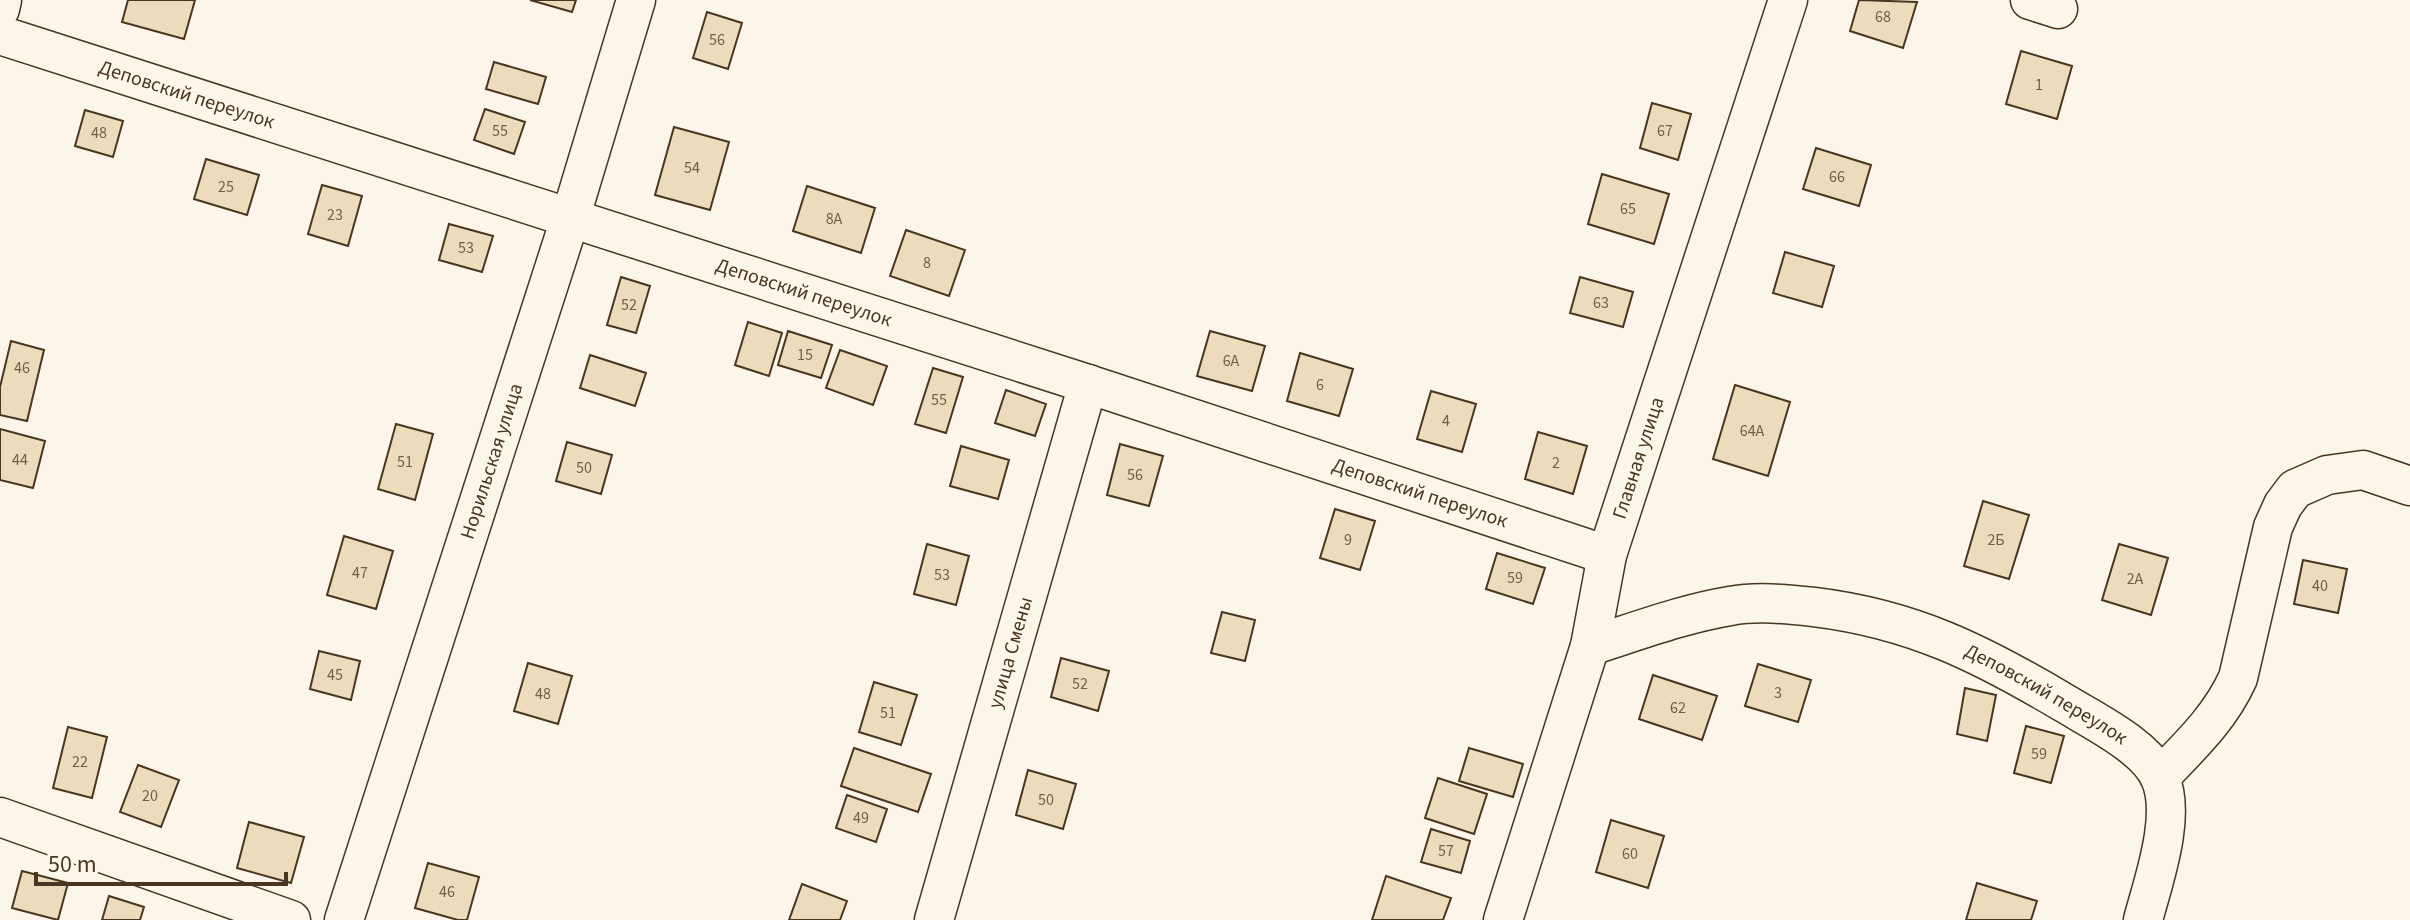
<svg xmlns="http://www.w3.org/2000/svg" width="2410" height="920" font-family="'Source Sans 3',sans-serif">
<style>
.building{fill:#ecdcbc;stroke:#4a3520;stroke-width:2}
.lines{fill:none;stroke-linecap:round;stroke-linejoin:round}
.minor-casing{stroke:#4a3520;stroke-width:41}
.minor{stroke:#fbf6e9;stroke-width:38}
.labels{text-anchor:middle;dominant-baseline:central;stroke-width:6;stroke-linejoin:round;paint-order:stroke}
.number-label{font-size:16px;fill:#725f47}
.street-label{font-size:20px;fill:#4a3520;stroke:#fbf6e9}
</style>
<rect width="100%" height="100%" fill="#fbf6e9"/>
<!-- building -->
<path class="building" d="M 128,0 L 195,0 L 184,39 L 122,22 Z
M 530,0 L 576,0 L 572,12 Z
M 1859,0 L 1917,2 L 1903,48 L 1850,31 Z
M 707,12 L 742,23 L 728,69 L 693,58 Z
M 2021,51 L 2072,66 L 2057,119 L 2006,104 Z
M 494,62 L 546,77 L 538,104 L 486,89 Z
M 1652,103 L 1691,114 L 1678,160 L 1640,148 Z
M 485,109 L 525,122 L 514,154 L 474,140 Z
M 85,110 L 123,121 L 113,157 L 75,146 Z
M 674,127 L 729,142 L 710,210 L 655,195 Z
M 1816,148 L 1871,165 L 1859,206 L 1803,189 Z
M 206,159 L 259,175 L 247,215 L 194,199 Z
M 1602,174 L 1669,194 L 1654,244 L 1588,224 Z
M 322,185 L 362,196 L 348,246 L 308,234 Z
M 807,186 L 875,208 L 861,253 L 793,231 Z
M 449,224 L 493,236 L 482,272 L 439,260 Z
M 906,230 L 965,250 L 949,296 L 890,276 Z
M 1785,252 L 1834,266 L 1822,307 L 1773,293 Z
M 621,277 L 650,286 L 636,333 L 607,325 Z
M 1580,277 L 1633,292 L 1623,327 L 1570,313 Z
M 748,322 L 782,333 L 769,376 L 735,365 Z
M 788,331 L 832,345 L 821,378 L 778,365 Z
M 1210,331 L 1265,346 L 1252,391 L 1197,376 Z
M 11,341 L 44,350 L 27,421 L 0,415 L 0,387 Z
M 840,350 L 887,366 L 873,405 L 826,388 Z
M 1300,353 L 1353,369 L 1339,416 L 1287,401 Z
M 590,355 L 646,373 L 635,406 L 580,388 Z
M 933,368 L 963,377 L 946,433 L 915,424 Z
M 1735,385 L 1790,402 L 1768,476 L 1713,459 Z
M 1006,390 L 1046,404 L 1035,436 L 995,423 Z
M 1431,391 L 1476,404 L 1462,452 L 1417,439 Z
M 396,424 L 433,434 L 415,500 L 378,489 Z
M 0,429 L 45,441 L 33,488 L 0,480 Z
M 1538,432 L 1587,446 L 1573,494 L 1525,479 Z
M 567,442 L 612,455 L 601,494 L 556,481 Z
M 1120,444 L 1163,456 L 1149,506 L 1107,495 Z
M 961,446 L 1009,460 L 998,499 L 950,486 Z
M 1983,501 L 2029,515 L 2009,579 L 1964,566 Z
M 1335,509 L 1375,521 L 1360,570 L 1320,558 Z
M 344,536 L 393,551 L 376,609 L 327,595 Z
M 927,544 L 969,556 L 956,605 L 914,594 Z
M 2119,544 L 2168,558 L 2151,615 L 2102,600 Z
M 1497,553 L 1545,568 L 1533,604 L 1486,589 Z
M 2303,560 L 2347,569 L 2338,613 L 2294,604 Z
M 1222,612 L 1255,620 L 1245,661 L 1211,653 Z
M 319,651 L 360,661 L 351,700 L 310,689 Z
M 1061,658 L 1109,671 L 1098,711 L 1051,697 Z
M 528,663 L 572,676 L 558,724 L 514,711 Z
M 1758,664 L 1811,680 L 1798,722 L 1745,706 Z
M 1653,675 L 1717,696 L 1702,740 L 1639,719 Z
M 874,682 L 917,695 L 901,745 L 859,732 Z
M 1965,688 L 1996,695 L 1987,741 L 1957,734 Z
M 2026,726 L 2064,736 L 2051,783 L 2014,773 Z
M 68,727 L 107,737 L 92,798 L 53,788 Z
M 854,748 L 931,774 L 918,812 L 841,786 Z
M 1469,748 L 1523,764 L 1513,797 L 1459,781 Z
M 138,765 L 179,780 L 161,827 L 120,812 Z
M 1028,770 L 1076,784 L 1063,829 L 1016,815 Z
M 1438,778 L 1487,794 L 1474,834 L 1425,818 Z
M 847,795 L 887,809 L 876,842 L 836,828 Z
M 1611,820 L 1664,836 L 1648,888 L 1596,872 Z
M 249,822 L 304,837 L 291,883 L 237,868 Z
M 1431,829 L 1470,841 L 1461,873 L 1421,862 Z
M 428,863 L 479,877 L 467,920 L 458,920 L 415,908 Z
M 22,871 L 68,883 L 58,920 L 12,908 Z
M 1386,876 L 1451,898 L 1443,920 L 1372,920 Z
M 1977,883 L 2037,901 L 2031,920 L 1966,920 Z
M 802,884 L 847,901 L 840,920 L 789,920 Z
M 109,896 L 144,907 L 140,920 L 102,920 Z"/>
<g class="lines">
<!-- minor casing -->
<g class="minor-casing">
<g id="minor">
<path d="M 2030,0 L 2058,9"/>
<path d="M 0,9 L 2,0"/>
<path id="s1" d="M 0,35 L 1088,384 L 1607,555"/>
<path id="s2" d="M 1590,646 C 1635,632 1682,614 1730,606 C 1757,601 1786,604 1814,607 C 1913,619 1982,654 2066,704 C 2094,721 2147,747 2160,778 C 2177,816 2153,882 2143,920"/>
<path d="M 2160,777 C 2190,746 2220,718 2238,678 L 2273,527 L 2283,505 L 2295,489 L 2327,475 L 2363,470 L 2410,486"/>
<path d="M 0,817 L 291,920"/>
<path id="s3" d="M 344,920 L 570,219 L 636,0"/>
<path id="s4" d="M 934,920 L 1088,384"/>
<path id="s5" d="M 1503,920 L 1590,646 L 1607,555 L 1788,0"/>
</g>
</g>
<!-- minor -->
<use href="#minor" class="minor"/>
</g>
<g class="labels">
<!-- number labels -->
<g class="number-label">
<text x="1883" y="17">68</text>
<text x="717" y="40">56</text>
<text x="2039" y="85">1</text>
<text x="500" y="131">55</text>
<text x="1665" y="131">67</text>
<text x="99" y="133">48</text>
<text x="692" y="168">54</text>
<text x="1837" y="177">66</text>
<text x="226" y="187">25</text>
<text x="1628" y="209">65</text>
<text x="335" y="215">23</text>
<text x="834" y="219">8А</text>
<text x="466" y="248">53</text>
<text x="927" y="263">8</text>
<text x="1601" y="303">63</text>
<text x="629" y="305">52</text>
<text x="805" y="355">15</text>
<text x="1231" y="361">6А</text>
<text x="22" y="368">46</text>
<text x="1320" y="385">6</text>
<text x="939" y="400">55</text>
<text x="1446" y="421">4</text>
<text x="1752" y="431">64А</text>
<text x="20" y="460">44</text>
<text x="405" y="462">51</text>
<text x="1556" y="463">2</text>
<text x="584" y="468">50</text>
<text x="1135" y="475">56</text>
<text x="1348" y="540">9</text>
<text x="1996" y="540">2Б</text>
<text x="360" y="573">47</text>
<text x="942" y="575">53</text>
<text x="1515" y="578">59</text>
<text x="2135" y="579">2А</text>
<text x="2320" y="586">40</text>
<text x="335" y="675">45</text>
<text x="1080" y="684">52</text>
<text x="1778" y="693">3</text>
<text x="543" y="694">48</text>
<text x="1678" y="708">62</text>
<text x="888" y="713">51</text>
<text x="2039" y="754">59</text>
<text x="80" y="762">22</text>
<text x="150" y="796">20</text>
<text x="1046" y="800">50</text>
<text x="861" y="818">49</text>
<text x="1446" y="851">57</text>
<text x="1630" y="854">60</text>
<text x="447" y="892">46</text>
</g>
<!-- street labels -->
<g class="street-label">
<text stroke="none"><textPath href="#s1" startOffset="196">Деповский переулок</textPath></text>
<text stroke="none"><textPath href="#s1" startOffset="844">Деповский переулок</textPath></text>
<text stroke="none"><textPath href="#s5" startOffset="482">Главная улица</textPath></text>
<text stroke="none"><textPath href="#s3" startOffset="482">Норильская улица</textPath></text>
<text stroke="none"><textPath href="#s1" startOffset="1492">Деповский переулок</textPath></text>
<text stroke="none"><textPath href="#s4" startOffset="278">улица Смены</textPath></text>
<text stroke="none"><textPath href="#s2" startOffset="480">Деповский переулок</textPath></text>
</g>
</g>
<!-- scale -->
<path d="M36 872v12h250v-12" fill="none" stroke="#4a3520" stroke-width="4"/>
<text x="48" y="872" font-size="24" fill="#4a3520" stroke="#fbf6e9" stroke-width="6" paint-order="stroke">50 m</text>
</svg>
